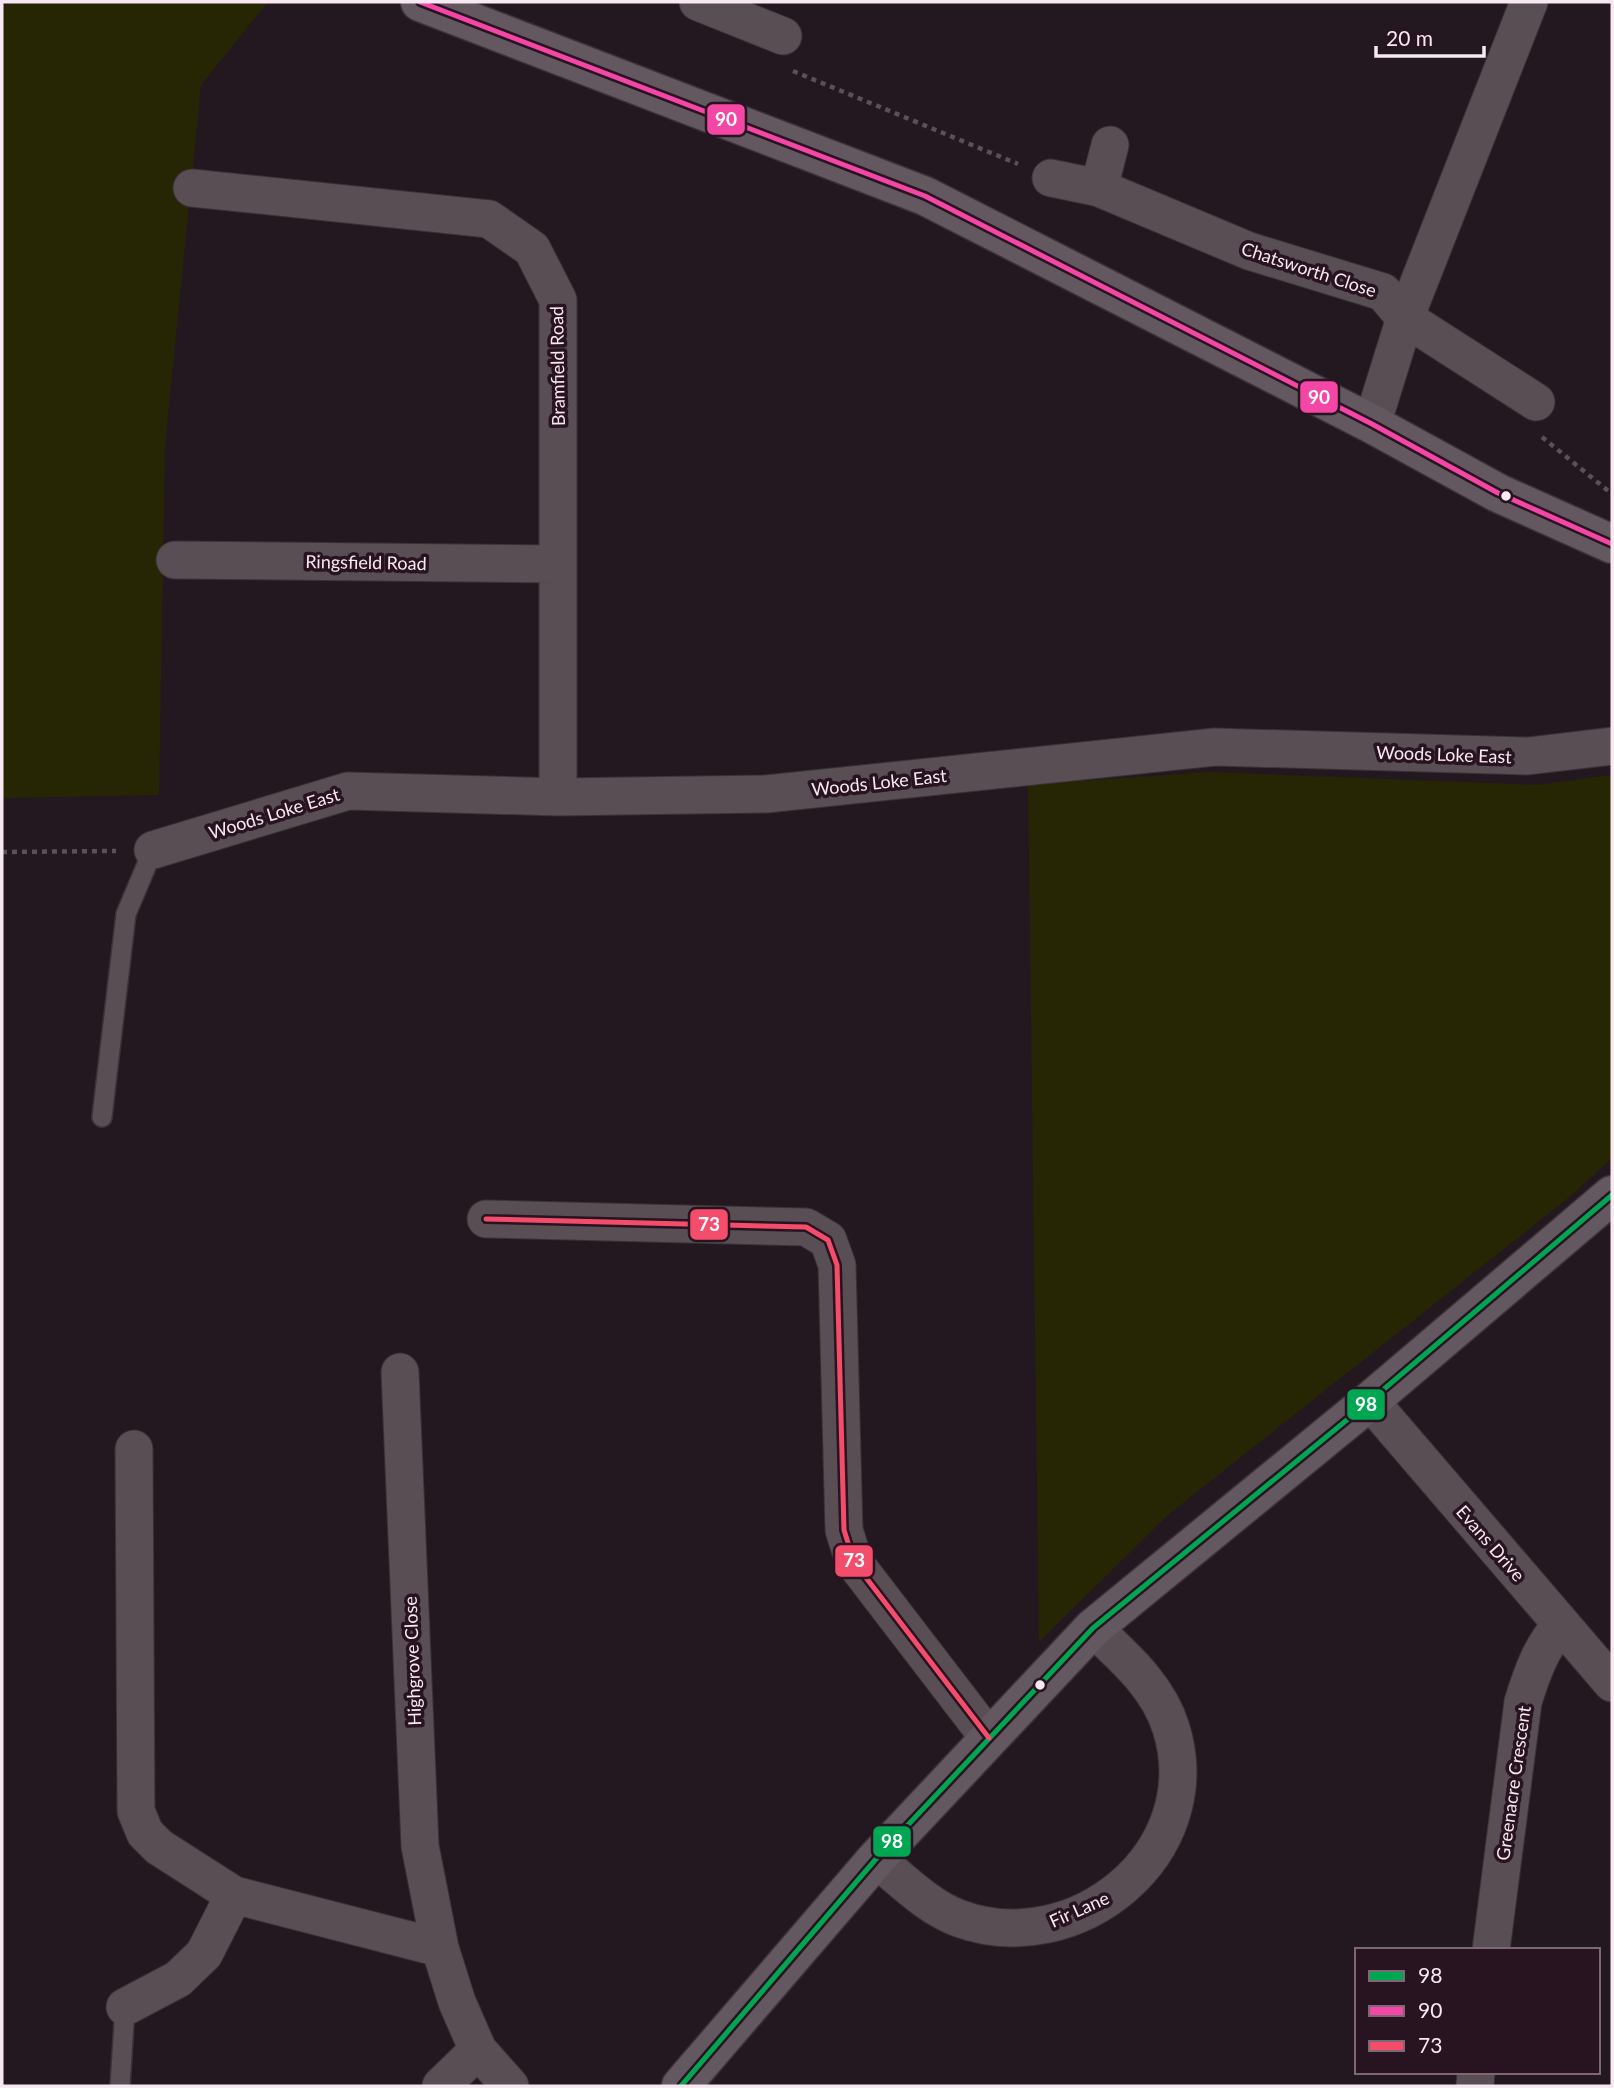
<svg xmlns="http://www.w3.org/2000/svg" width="1614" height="2088" font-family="Lato,sans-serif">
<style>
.green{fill:#262605}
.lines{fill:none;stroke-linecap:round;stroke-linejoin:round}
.lane-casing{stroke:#3a3237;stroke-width:22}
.street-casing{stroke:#3a3237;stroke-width:39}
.secondary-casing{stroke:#3a3237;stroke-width:41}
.path{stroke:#595156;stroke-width:4.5;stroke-dasharray:5 5;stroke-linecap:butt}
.lane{stroke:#584e54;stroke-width:19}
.street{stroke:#584e54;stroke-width:37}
.secondary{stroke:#63585f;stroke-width:38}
.bus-1-casing{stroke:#281321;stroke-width:10}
.bus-2-casing{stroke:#281321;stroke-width:10}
.bus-3-casing{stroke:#281321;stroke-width:10}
.bus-1{stroke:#00a651;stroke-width:5}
.bus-2{stroke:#f346a5;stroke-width:5}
.bus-3{stroke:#f44d6c;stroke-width:5}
.bus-dot{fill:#f7e8f1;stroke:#281321;stroke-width:2.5}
.labels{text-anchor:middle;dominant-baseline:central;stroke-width:7;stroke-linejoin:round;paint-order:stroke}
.street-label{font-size:18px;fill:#f7e8f1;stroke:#281321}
.line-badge{stroke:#281321;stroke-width:2.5}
.badge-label{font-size:19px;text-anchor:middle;font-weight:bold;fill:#fff}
</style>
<rect width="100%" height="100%" fill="#231820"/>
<!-- green -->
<path class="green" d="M 11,2 L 268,2 L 201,85 L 165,445 L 159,795 L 2,798 L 2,6 Z
M 1208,772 L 1537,785 L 1612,775 L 1612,1158 L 1572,1195 L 1169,1514 L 1039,1642 L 1028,785 Z"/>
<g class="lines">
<!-- lane casing -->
<g class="lane-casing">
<path id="lane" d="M 102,1117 L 126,914 L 153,850
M 120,2086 L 125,2007"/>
</g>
<!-- street casing -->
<g class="street-casing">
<path id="street" d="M 698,2 L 783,36
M 1051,178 L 1099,188 L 1249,251 L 1383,292 L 1405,318 L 1536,402
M 192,188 L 489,219 L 532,249 L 558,300 L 558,797
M 1099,188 L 1110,145
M 1372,424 L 1405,318 L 1529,2
M 175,560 L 558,564
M 153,850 L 348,791 L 558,797 L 766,794 L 1215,747 L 1528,756 L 1612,746
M 486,1219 L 806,1227 L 828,1240 L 837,1265 L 844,1530 L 854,1562 L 989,1738
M 400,1372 L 420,1846 L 440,1948 L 457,2002 L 478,2050 L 510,2086
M 1370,1401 L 1612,1683
M 134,1449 L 136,1811 L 145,1833 L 159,1847 L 234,1895 L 440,1948
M 876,1859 C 902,1880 927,1906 958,1918 C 1075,1962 1210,1853 1171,1728 C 1158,1686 1124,1657 1093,1628
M 1491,1950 L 1523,1702 C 1532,1673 1541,1647 1561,1625
M 125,2007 L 178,1979 L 204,1954 L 234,1895
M 441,2086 L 478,2050
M 1475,2086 L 1476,2072"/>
</g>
<!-- secondary casing -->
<g class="secondary-casing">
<path id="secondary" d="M 420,2 L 925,196 L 1372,424 L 1498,493 L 1612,544
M 681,2086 L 876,1859 L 1093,1628 L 1370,1401 L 1612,1195"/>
</g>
<!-- path -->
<path class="path" d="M 793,71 L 1018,164
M 1542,437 L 1612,494
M 2,852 L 116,851"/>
<!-- lane -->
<use href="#lane" class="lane"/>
<!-- street -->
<use href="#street" class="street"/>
<!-- secondary -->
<use href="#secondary" class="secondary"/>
<!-- bus-1 casing -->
<g class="bus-1-casing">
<path id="bus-1" d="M 681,2086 L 876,1859 L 1093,1628 L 1370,1401 L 1612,1195"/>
</g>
<!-- bus-2 casing -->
<g class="bus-2-casing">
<path id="bus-2" d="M 420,2 L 925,196 L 1372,424 L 1498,493 L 1612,544"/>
</g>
<!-- bus-3 casing -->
<g class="bus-3-casing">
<path id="bus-3" d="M 486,1219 L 806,1227 L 828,1240 L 837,1265 L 844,1530 L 854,1562 L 989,1738"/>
</g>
<!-- bus-1 -->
<use href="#bus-1" class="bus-1"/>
<!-- bus-2 -->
<use href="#bus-2" class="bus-2"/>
<!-- bus-3 -->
<use href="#bus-3" class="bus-3"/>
</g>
<!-- markers -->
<g class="bus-dot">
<circle cx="1506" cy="496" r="6"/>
<circle cx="1040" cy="1685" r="6"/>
</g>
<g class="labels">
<!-- street labels -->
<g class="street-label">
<text transform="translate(1309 269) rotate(18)">Chatsworth Close</text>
<text transform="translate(557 366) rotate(-91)">Bramfield Road</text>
<text transform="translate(366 562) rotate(1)">Ringsfield Road</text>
<text transform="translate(1444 754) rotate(2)">Woods Loke East</text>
<text transform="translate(879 782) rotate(-6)">Woods Loke East</text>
<text transform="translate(274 813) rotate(-17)">Woods Loke East</text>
<text transform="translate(1491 1543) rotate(49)">Evans Drive</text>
<text transform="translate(412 1661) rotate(-92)">Highgrove Close</text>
<text transform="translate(1513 1783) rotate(-82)">Greenacre Crescent</text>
<text transform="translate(1079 1909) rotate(-24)">Fir Lane</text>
</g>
</g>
<g class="line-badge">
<rect x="706" y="103" width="40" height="33" rx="7" fill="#f346a5"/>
<rect x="1299" y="380" width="40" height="34" rx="7" fill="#f346a5"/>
<rect x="689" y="1208" width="40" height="33" rx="7" fill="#f44d6c"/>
<rect x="1346" y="1388" width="40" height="33" rx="7" fill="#00a651"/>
<rect x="834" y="1544" width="40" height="34" rx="7" fill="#f44d6c"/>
<rect x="872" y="1825" width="40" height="33" rx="7" fill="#00a651"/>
</g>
<g class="badge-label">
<text x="726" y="126">90</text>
<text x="1319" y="404">90</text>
<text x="709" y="1231">73</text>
<text x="1366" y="1411">98</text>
<text x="854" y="1567">73</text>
<text x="892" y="1848">98</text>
</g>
<!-- border -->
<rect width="1614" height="2088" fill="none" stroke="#f7e8f1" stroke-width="7"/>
<!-- legend -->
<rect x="1355" y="1948" width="245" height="126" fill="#281321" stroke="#7b6874" stroke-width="2"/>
<rect x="1369" y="1971" width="35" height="10" fill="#00a651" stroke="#7b6874" stroke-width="2"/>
<text x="1418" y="1983" font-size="21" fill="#f7e8f1">98</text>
<rect x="1369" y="2006" width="35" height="10" fill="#f346a5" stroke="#7b6874" stroke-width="2"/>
<text x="1418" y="2018" font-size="21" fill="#f7e8f1">90</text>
<rect x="1369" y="2041" width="35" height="10" fill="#f44d6c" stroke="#7b6874" stroke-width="2"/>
<text x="1418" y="2053" font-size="21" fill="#f7e8f1">73</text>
<!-- scale -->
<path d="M1376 46v10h108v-10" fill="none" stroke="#f7e8f1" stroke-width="3.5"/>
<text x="1386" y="46" font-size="21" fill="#f7e8f1" stroke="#281321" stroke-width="5" paint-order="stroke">20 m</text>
</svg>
